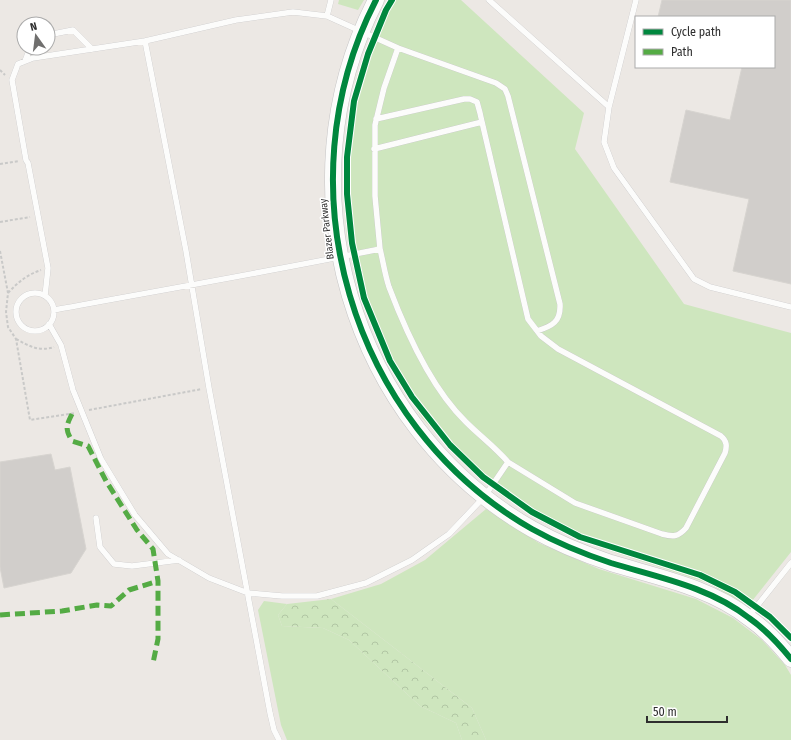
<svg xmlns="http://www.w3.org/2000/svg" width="791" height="740" font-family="'Fira Sans Condensed',sans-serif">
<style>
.grass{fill:#cee6be}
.forest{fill:url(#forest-crowns)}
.building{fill:#d1cecb;stroke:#d7d4d0}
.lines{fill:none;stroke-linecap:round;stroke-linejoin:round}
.lane-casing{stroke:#c5c4c5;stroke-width:6}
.secondary-casing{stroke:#c5c4c5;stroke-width:17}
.path{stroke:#c9c9c8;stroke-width:2;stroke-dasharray:3 2;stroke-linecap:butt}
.lane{stroke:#fcfcfb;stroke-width:5.5}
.secondary{stroke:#fcfcfb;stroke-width:16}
.quiet{stroke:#54ab44;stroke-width:5;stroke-dasharray:10 5;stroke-linecap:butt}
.cycleway-casing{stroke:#fff;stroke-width:8}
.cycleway{stroke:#00873e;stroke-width:6}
.labels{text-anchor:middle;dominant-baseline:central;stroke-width:3;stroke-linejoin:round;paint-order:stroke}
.street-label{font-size:10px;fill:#2e2e2e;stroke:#fff}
</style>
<defs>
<pattern id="forest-crowns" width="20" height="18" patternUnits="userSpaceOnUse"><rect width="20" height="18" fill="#cee6be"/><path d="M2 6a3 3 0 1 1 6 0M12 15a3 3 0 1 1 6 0" fill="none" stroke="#b1c6a4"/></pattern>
</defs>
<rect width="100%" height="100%" fill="#ece8e4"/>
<!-- grass -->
<path class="grass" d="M 339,0 L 364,0 L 358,10 L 338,4 Z
M 388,0 L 461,0 L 584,113 L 575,149 L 684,304 L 791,333 L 791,552 L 748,606 L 708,583 L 598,547 L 546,524 L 502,496 L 463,463 L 422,418 L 396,378 L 371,325 L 356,281 L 347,238 L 343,190 L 346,131 L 356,79 L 374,29 Z
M 486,509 L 539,543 L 599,569 L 696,599 L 733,618 L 762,640 L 785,665 L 791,675 L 791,740 L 486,740 L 472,708 L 331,599 L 381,584 L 425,560 Z
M 264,601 L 287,604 L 278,615 L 282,626 L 323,628 L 349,640 L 420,706 L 456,723 L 462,740 L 287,740 L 281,725 L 258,610 Z"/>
<!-- forest -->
<path class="forest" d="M 331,599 L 472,708 L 486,740 L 462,740 L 456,723 L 420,706 L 349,640 L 323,628 L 282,626 L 278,615 L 287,604 Z"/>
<!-- building -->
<path class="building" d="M 662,0 L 791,0 L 791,284 L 733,271 L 749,199 L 670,182 L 686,110 L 730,120 L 742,67 L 774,67 L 774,17 L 658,17 Z
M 51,454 L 55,470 L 70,467 L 86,549 L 71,573 L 4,588 L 0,567 L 0,462 Z"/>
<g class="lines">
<!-- lane casing -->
<g class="lane-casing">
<path id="lane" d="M 489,0 L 609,107 L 604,142 L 614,168 L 694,279 L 710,287 L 791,307
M 327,16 L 331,0
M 48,35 L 73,30 L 92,49
M 398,48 L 496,83 L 505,89 L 508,96 L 560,304 C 561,322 552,326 537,331
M 25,61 L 30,48
M 609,107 L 636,0
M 376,119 L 464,99 L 470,99 L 477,102 L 480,113 L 482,122
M 374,149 L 482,122 L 528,319 L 541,336 L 558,349 L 721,436 C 727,441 727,446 725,453 L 686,528 C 678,537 673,537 662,534 L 575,503 L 508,462
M16 312a19 19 0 1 1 38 0a19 19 0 1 1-38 0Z
M 45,296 L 48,268 L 28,163 L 26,160 L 12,80 L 18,64 L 33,58 L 145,41
M 54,310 C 162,290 272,271 380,249 L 375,196 L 375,125 L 384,88 L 398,48 L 327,16 L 293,12 L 236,20 L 145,41 L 186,251 L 209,388 L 270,713 L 274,730 L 279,740
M 49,324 L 61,345 L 73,390 L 101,459 L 135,515 L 168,554 L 209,578 L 248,593 L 282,596 L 317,596 L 366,583 L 412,560 L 449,534 L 485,496 L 508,462 C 495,447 480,436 466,422 C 432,389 406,332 389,287 C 385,275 383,261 380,249
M 96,518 L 100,547 L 114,564 L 132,566 L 179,560
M 749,616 L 791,563"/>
</g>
<!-- secondary casing -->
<g class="secondary-casing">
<path id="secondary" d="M 376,0 C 280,186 350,425 532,529 C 557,543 584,554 611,563 C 657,577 710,587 749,618 C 765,629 779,644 791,659"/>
</g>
<!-- path -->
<path class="path" d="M 0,70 L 5,75
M 0,164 L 19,161
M 0,222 L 30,217
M 0,251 L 8,293 L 6,312 L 8,327 L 16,339 L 30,420 L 75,413
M 8,293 C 18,282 27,275 41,270
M 16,339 C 29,346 39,352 54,347
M 89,410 L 202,389"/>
<!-- lane -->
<use href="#lane" class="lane"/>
<!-- secondary -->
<use href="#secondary" class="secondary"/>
<!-- quiet -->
<path class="quiet" d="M 72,414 C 66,426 65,429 72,441 L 88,446 L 106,481 L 137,530 L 153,549 L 158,581 L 158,639 L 153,663
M 0,615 L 62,611 L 97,605 L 111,606 L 129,590 L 158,581"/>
<!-- cycleway casing -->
<g class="cycleway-casing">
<path id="cycleway" d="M 376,0 C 280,186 350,425 532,529 C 557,543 584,554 611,563 C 657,577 710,587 749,618 C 765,629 779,644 791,659
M 392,0 L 386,10 L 368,54 L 354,101 L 347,157 L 347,194 L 352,243 L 364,298 L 390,361 L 412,397 L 450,445 L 483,477 L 532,512 L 580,537 L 700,575 L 735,592 L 770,617 L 791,638"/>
</g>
<!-- cycleway -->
<use href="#cycleway" class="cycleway"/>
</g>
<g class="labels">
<!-- street labels -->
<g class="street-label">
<text transform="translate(327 229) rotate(-97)">Blazer Parkway</text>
</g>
</g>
<!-- legend -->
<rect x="635" y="16" width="140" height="52" fill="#ffffff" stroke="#ababab"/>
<rect x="643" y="29" width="20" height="6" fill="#00873e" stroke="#ababab"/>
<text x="671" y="36" font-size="12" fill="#2e2e2e">Cycle path</text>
<rect x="643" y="49" width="20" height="6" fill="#54ab44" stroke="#ababab"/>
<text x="671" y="56" font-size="12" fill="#2e2e2e">Path</text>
<!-- north arrow -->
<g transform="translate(36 36) rotate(346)"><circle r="19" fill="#ffffff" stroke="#ababab"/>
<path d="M0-3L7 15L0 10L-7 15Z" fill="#706f6e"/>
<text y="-6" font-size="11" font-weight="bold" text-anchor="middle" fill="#2e2e2e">N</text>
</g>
<!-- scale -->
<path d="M647 716v6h80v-6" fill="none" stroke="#2e2e2e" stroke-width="2"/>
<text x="653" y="716" font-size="12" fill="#2e2e2e" stroke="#ffffff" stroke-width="3" paint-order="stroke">50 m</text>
</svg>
